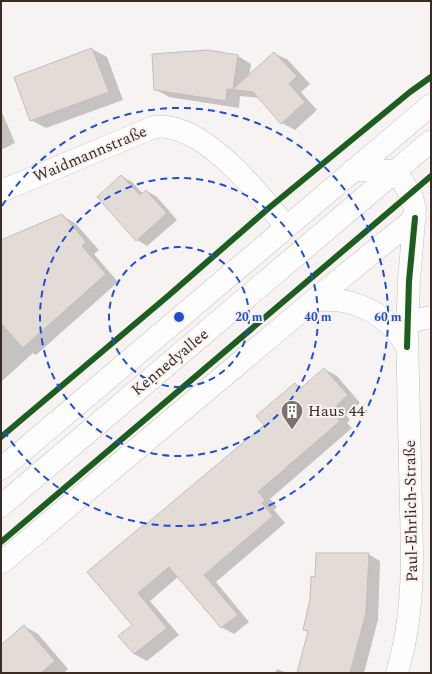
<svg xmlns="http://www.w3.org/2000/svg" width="432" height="674" font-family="Spectral,serif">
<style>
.shadow{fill:#0003}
.building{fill:#e3dcd6;stroke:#c4bdb8}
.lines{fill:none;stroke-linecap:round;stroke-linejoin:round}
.minor-casing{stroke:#c7bebc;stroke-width:23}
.major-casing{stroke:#c7bebc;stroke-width:23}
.minor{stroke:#fefdfd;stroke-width:22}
.major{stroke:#fefdfd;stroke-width:22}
.cycleway-casing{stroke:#faf2ef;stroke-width:8}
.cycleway{stroke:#1b5e20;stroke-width:6}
.ring{fill:none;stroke:#1d4ed8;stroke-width:2;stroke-dasharray:7 5}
.labels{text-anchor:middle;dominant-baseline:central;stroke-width:4;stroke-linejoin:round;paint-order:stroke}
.street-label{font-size:16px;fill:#3a2b25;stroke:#faf2ef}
.poi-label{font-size:16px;fill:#3a2b25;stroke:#faf2ef;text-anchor:start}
.centre{fill:#1d4ed8;stroke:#faf2ef;stroke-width:2}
.ring-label{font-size:12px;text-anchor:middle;font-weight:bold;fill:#1d4ed8;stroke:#faf2ef;stroke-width:4;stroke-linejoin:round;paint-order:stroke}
</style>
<rect width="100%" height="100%" fill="#f7f3f2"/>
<!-- shadow -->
<path class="shadow" d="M 92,49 L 107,57 L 123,100 L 46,128 L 31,120 L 15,77 Z
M 208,51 L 238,56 L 251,64 L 249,76 L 274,53 L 288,60 L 310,84 L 301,92 L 317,110 L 295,130 L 282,123 L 260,98 L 240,96 L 239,108 L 169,97 L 155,89 Z
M 1,110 L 15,143 L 1,150 Z
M 121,176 L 132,182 L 143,194 L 147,191 L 157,197 L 177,220 L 147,246 L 137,240 Z
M 62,216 L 75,223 L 99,250 L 94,254 L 118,282 L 36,355 L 33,353 L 1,382 L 1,261 Z
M 324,369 L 337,376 L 360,403 L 346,415 L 350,420 L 347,423 L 352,428 L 270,499 L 277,507 L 274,510 L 285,523 L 216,582 L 249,622 L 234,634 L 221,627 L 178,577 L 150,601 L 179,635 L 147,661 L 134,654 L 133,625 L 145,527 L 265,425 L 295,384 L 302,388 Z
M 368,554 L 380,561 L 378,620 L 364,673 L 298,673 L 309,632 L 304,629 L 316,578 Z
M 24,626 L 38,634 L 68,669 L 64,673 L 1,673 L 1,646 Z
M 277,669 L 287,673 L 275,673 Z"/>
<!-- building -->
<path class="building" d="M 92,48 L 109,92 L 30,121 L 14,77 Z
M 208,50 L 238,55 L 233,89 L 274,52 L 297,76 L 289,84 L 305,102 L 281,124 L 253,92 L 227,89 L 226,101 L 154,90 L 152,54 Z
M 121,175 L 140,195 L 146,190 L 167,213 L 136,241 L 97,197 Z
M 62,214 L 86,242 L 82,246 L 106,274 L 23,348 L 1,323 L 1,240 Z
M 324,368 L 348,395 L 334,408 L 338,413 L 335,416 L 340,421 L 258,492 L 265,500 L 262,503 L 273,516 L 204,575 L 238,615 L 221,628 L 169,567 L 138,593 L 167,628 L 134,654 L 118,636 L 132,625 L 87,572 L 143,525 L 144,526 L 264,425 L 256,416 L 295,383 L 300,389 Z
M 316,553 L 369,553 L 366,613 L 350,673 L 297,673 L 308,631 L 303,630 L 310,599 L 311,576 L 315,577 Z
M 24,625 L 55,661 L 41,673 L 1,673 L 1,645 Z"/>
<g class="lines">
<!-- minor casing -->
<g class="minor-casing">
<path id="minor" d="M 353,170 L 396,171 L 412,197 L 415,209 L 409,281 L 407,333 L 412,552 C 412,594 409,632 397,673
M 1,191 L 154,127 C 158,127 162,126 166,127 C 210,132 260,194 286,227
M 313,301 C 351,295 388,313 407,347
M 408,322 L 431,317
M 1,563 L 313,301 L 415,218"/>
</g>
<!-- major casing -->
<g class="major-casing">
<path id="major" d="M 1,469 L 431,105
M 1,506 L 431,141"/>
</g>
<!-- minor -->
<use href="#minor" class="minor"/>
<!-- major -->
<use href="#major" class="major"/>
<!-- cycleway casing -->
<g class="cycleway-casing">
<path id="cycleway" d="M 407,347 L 409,281 L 415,218
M 1,437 L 168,296 L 270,207 L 410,92 L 431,77
M 1,542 L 431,176"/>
</g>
<!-- cycleway -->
<use href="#cycleway" class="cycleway"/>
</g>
<!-- distance rings -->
<g class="ring">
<circle cx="179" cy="317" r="70"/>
<circle cx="179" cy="317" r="139"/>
<path d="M2 206A209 209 0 1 1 2 428"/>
</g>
<!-- icons -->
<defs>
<g id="building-pin" transform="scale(1.15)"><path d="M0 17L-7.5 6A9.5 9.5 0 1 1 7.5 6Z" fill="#7c716d" stroke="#faf2ef"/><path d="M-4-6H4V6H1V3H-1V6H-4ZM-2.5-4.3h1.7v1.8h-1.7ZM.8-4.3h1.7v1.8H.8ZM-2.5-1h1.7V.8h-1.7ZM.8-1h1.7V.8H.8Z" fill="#fff"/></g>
</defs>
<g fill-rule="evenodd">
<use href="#building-pin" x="292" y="411"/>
</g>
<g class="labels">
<!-- street labels -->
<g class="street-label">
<text transform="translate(90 154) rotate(-23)">Waidmannstraße</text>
<text transform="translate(170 362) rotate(-40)">Kennedyallee</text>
<text transform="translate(411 511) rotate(-91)">Paul-Ehrlich-Straße</text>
</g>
<!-- poi labels -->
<g class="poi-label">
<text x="308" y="411">Haus 44</text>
</g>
</g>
<circle cx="179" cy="317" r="6" class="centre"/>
<g class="ring-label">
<text x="249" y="321">20 m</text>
<text x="318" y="321">40 m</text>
<text x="388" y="321">60 m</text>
</g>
<!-- border -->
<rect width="432" height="674" fill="none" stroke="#3a2b25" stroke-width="4"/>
</svg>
